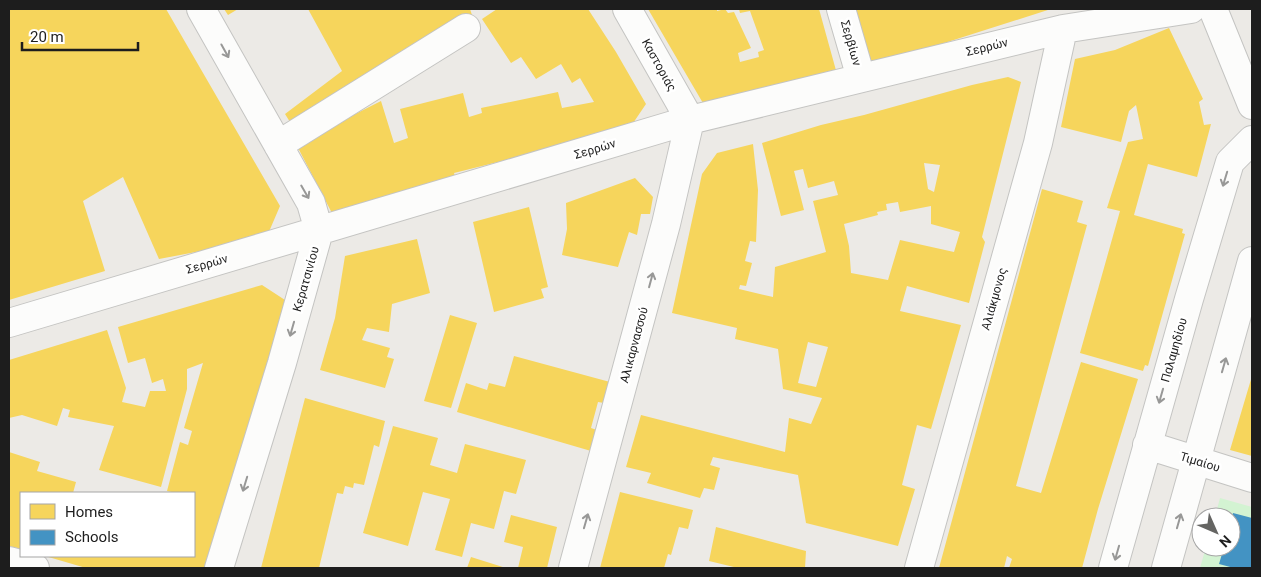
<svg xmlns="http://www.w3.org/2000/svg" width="1261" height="577" font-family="Roboto,sans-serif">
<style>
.park{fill:#d3f3d2}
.homes{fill:#f6d55c;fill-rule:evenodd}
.schools{fill:#4393c3}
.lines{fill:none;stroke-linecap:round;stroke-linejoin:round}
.minor-casing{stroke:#c4c4c2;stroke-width:30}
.minor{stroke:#fcfcfb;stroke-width:28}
.oneway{stroke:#989897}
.labels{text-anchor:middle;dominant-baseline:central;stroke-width:5;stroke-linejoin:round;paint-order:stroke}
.street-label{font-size:12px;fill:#1d1d1d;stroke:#fff}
</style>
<rect width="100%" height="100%" fill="#eceae6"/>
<!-- park -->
<path class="park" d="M 1220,498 L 1252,507 L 1252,568 L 1200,568 L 1206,547 L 1231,547 L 1231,517 L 1215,517 Z"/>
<!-- homes -->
<path class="homes" d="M 9,9 L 166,9 L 280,206 L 268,234 L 217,248 L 159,259 L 123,177 L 83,201 L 105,271 L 9,300 Z
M 224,9 L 238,9 L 228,15 Z
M 308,9 L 470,9 L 472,15 L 295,130 L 285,114 L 342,71 Z
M 497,9 L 588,9 L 616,52 L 646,104 L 627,132 L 570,144 L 454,173 L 456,179 L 334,217 L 296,144 L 381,101 L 394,143 L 408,138 L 400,109 L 463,93 L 469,117 L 482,113 L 481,108 L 558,92 L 562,108 L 594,102 L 580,78 L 572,83 L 561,64 L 536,79 L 521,57 L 511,63 L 482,19 Z
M 648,9 L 717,9 L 717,11 L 725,9 L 728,13 L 734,12 L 751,48 L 738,53 L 740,62 L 759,57 L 758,52 L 764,50 L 750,11 L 740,13 L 739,9 L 819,9 L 837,74 L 707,110 Z
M 851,9 L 1051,9 L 866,68 Z
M 1169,28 L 1203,99 L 1199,102 L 1204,125 L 1211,124 L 1197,177 L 1148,164 L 1134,215 L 1183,229 L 1182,233 L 1185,234 L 1148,366 L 1145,365 L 1143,371 L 1080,353 L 1120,211 L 1107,208 L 1128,142 L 1143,139 L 1136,105 L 1129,111 L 1121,142 L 1061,127 L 1075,59 L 1115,50 Z
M 1008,77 L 1021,82 L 982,237 L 985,242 L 969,303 L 907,286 L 900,311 L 961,325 L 931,429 L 917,425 L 902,485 L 915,489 L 898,546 L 806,523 L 798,475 L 713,457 L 710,465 L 720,468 L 714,490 L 704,488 L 700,498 L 647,483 L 651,473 L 626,467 L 641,415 L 785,452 L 789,418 L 811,424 L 822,398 L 783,389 L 778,349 L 735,339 L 737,328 L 672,313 L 702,174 L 717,153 L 753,144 L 758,190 L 756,242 L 750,241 L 745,261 L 752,263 L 746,286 L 740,285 L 739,289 L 773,297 L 775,267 L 826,252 L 813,201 L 838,195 L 834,181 L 808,188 L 803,169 L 794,171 L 804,210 L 781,216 L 762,143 L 821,125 L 864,115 L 972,85 ZM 924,163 L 940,165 L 934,192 L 928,189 ZM 898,202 L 900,212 L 931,206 L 931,224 L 960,232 L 954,252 L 900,240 L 888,280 L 851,273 L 849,246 L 844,224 L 878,215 L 877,212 L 887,210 L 886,204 ZM 808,342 L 828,347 L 816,387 L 798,383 Z
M 635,178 L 653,197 L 650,214 L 641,214 L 637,235 L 629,232 L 618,267 L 562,255 L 567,229 L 566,203 Z
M 1042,189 L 1083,201 L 1077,222 L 1087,225 L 1016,486 L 1041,493 L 1081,362 L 1138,379 L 1098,509 L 1082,568 L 1009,568 L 1012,559 L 1007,556 L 1004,568 L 939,568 Z
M 529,207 L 548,287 L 541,289 L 544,298 L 494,312 L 473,222 Z
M 417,239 L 430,293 L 392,304 L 389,332 L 367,328 L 362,340 L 390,348 L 387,357 L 394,359 L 385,388 L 320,370 L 335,318 L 345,256 Z
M 262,285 L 285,300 L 210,568 L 86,568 L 45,556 L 194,556 L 194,493 L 176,493 L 167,491 L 180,442 L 188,445 L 192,431 L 184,428 L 203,363 L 187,369 L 187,389 L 161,487 L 99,470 L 114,426 L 68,417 L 70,410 L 63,408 L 57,426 L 22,415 L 9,418 L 9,360 L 107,330 L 126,388 L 122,402 L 145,407 L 150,391 L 166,391 L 163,379 L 152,383 L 145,358 L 128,363 L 118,327 Z
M 450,315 L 477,323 L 451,408 L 424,401 Z
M 514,356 L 610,382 L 604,403 L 598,402 L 591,428 L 597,430 L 591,451 L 457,412 L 466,383 L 487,390 L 489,383 L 505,387 Z
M 1252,376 L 1252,456 L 1230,450 Z
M 305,398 L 385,421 L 379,447 L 374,445 L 364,485 L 354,483 L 353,488 L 345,486 L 343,494 L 337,493 L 319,568 L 261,568 Z
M 393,426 L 438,438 L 430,465 L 457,473 L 465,444 L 526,460 L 516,494 L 504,491 L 494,529 L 471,523 L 462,557 L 435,550 L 450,499 L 423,492 L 408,546 L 363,533 Z
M 9,452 L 40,462 L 37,471 L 76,482 L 73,493 L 21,493 L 21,549 L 9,546 Z
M 620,492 L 693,510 L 688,529 L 679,527 L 671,555 L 668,554 L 664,568 L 600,568 Z
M 511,515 L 557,527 L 547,568 L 518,568 L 523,547 L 504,542 Z
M 716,527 L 806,551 L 805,568 L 738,568 L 709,561 Z
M 471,557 L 506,568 L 467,568 Z"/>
<!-- schools -->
<path class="schools" d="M 1233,513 L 1252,518 L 1252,568 L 1234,568 L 1219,564 L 1224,547 L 1231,547 L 1231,522 Z"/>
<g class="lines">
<!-- minor casing -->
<g class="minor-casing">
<path id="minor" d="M 201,9 L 311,203 L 319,231 L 282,363 L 219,568
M 841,9 L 861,78
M 1213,9 L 1252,105
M 278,145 L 466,28
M 9,323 L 690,120 L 1063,29 L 1191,9
M 1147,445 L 1252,478
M 9,561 L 35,568
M 573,568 L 666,224 L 690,120 L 627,9
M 919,568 L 1038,143 L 1063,29
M 1113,568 L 1189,299 L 1230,162 L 1252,140
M 1166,568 L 1252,261"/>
</g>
<!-- minor -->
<use href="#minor" class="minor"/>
</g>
<!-- one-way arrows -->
<defs><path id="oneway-shaft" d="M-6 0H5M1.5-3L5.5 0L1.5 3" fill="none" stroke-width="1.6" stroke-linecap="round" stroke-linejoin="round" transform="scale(1.25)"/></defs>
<g class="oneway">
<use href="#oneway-shaft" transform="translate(225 51) rotate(61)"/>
<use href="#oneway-shaft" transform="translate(1225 179) rotate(107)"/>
<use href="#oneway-shaft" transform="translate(305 192) rotate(60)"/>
<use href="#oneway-shaft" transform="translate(651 280) rotate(-75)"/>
<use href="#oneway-shaft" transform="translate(292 329) rotate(106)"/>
<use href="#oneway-shaft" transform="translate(1224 365) rotate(-74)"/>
<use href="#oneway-shaft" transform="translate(1161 396) rotate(106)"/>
<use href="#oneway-shaft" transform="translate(245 484) rotate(107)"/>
<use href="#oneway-shaft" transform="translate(586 521) rotate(-74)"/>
<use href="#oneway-shaft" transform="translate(1179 521) rotate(-74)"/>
<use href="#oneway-shaft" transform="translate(1117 553) rotate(106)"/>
</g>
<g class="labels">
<!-- street labels -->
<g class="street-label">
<text transform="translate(851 43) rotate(74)">Σερβίων</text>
<text transform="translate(987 47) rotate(-14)">Σερρών</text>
<text transform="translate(659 65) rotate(61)">Καστοριάς</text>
<text transform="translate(595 149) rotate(-17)">Σερρών</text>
<text transform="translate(207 264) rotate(-16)">Σερρών</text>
<text transform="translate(306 279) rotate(-74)">Κερατσινίου</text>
<text transform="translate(994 299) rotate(-74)">Αλιάκμονος</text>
<text transform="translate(634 345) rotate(-75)">Αλικαρνασσού</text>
<text transform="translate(1174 350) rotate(-74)">Παλαμηδίου</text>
<text transform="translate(1200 462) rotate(17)">Τιμαίου</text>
</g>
</g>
<!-- border -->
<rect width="1261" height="577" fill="none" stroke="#1d1d1d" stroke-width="20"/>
<!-- legend -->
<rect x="20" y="492" width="175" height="65" fill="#ffffff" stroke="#a5a5a5"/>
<rect x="30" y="504" width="25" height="15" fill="#f6d55c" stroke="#a5a5a5"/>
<text x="65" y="517" font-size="15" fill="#1d1d1d">Homes</text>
<rect x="30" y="530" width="25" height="15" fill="#4393c3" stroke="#a5a5a5"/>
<text x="65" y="542" font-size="15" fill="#1d1d1d">Schools</text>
<!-- north arrow -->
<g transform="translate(1216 532) rotate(135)"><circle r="24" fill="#ffffff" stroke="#a5a5a5"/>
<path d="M0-4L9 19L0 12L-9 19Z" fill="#656563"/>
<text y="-8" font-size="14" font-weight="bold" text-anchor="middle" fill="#1d1d1d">N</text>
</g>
<!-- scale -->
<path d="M22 42v8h116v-8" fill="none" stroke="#1d1d1d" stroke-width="2.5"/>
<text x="30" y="42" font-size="15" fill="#1d1d1d" stroke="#ffffff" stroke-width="4" paint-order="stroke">20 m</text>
</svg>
